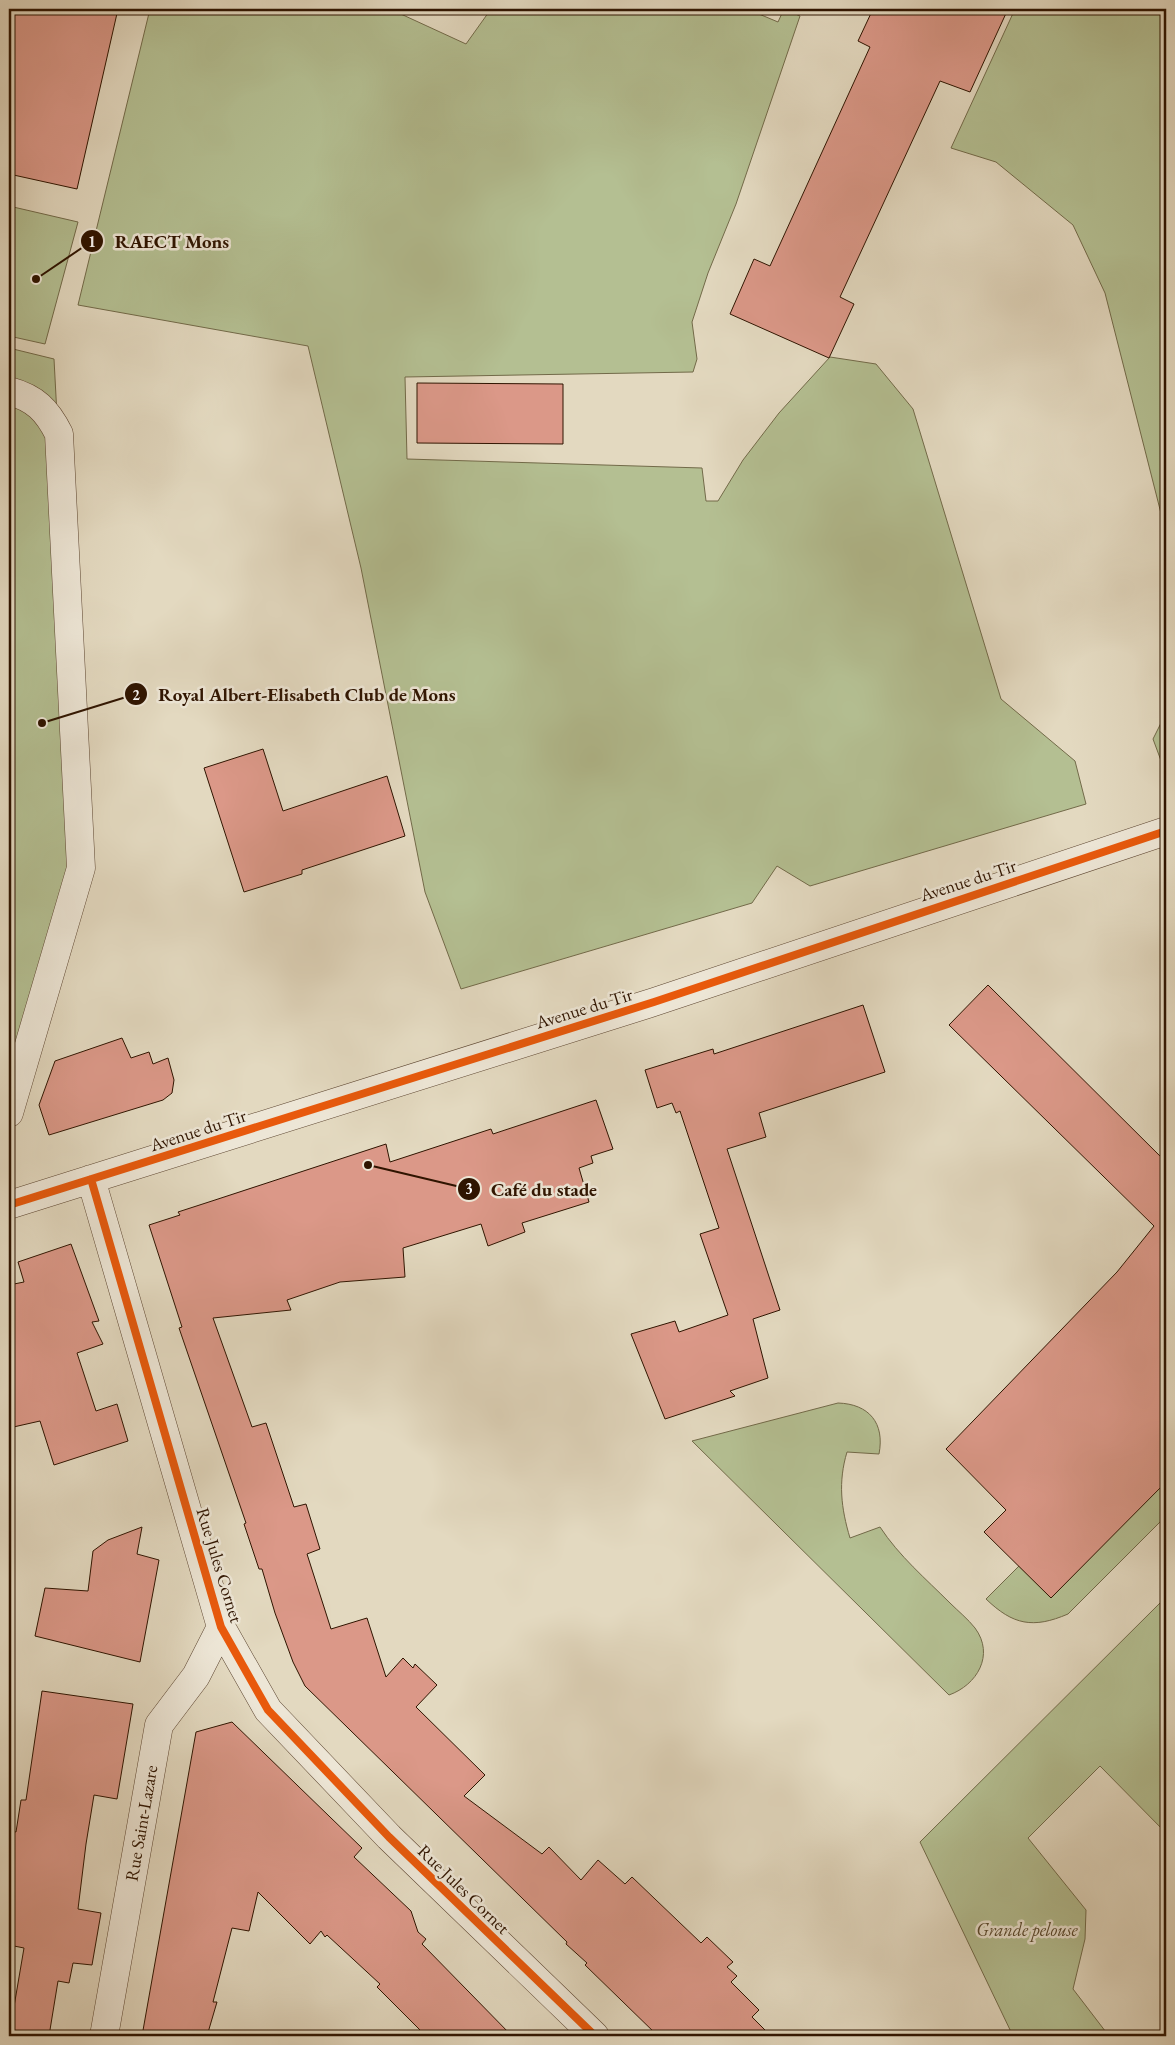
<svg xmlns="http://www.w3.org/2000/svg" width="1175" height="2045" font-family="'EB Garamond',serif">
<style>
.green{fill:#b4bf92;stroke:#726a49}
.building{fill:#db9888;stroke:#2f1400}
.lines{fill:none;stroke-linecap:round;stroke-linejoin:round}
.minor-casing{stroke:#5c4530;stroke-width:29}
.minor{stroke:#ede6d6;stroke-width:28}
.cycleway-casing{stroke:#ede6d6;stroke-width:11}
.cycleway{stroke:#e8590c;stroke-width:8}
.labels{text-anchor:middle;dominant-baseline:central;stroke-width:5;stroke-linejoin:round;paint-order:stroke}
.street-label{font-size:18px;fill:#2f1400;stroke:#ede6d6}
.park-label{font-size:18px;font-style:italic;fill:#57472c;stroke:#ede6d6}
.leader{fill:none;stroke:#2f1400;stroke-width:2}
.callout-dot{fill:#2f1400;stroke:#ede6d6;stroke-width:2}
.mark-label{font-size:15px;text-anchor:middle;font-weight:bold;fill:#fff}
.callout-label{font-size:19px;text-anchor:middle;font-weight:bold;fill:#2f1400;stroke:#ede6d6;stroke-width:5;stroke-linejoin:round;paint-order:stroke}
</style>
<rect width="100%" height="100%" fill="#e3d9c0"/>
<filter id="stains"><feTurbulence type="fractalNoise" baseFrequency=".004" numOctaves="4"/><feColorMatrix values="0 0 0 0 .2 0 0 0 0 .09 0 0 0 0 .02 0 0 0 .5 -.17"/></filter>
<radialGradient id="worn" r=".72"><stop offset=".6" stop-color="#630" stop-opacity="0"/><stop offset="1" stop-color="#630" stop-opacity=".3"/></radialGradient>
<!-- green -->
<path class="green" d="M 150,9 L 390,9 L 466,44 L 491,9 L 747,9 L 778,22 L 784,9 L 800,16 L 736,204 L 708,273 L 692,322 L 697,359 L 693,372 L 405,377 L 407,459 L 702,468 L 706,501 L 718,501 L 743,460 L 779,413 L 830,357 L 876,364 L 913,409 L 1001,699 L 1075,761 L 1086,804 L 810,886 L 777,866 L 752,903 L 461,989 L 425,892 L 361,568 L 308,346 L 78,305 Z
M 1015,9 L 1166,9 L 1166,533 L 1105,293 L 1073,225 L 996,162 L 951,148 Z
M 9,206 L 78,222 L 45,344 L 9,336 Z
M 9,348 L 54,359 L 81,868 L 9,1113 Z
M 1166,713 L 1166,765 L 1163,766 L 1153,739 Z
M 838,1403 C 869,1404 885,1423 879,1454 L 847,1452 C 838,1482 841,1508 850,1538 L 880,1527 C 899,1556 926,1579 950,1603 C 958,1611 968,1619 975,1628 C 995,1655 977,1685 949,1695 L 692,1441 Z
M 1166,1482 L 1166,1516 L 1068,1614 C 1033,1629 1013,1625 986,1599 L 1019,1566 L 1051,1597 Z
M 1166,1597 L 1166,1833 L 1100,1766 L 1028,1838 L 1086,1910 L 1085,1939 L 1073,1989 L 1109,2036 L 1013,2036 L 920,1842 Z"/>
<!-- building -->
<path class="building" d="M 9,9 L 118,9 L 77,189 L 9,174 Z
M 873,9 L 1008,9 L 970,92 L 940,81 L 840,297 L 854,304 L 829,358 L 730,314 L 754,259 L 770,266 L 870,47 L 858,41 Z
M 417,383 L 563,384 L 563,444 L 417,443 Z
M 263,749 L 283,811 L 387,776 L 405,836 L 302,870 L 302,874 L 244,892 L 204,768 Z
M 988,985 L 1166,1162 L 1166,1482 L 1051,1598 L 984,1532 L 1006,1510 L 946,1449 L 1117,1272 L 1154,1226 L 949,1025 Z
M 863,1005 L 885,1072 L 759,1113 L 766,1137 L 727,1149 L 780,1310 L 753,1319 L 768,1378 L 730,1391 L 735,1396 L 665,1419 L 631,1334 L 675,1321 L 679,1332 L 728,1315 L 700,1234 L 719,1228 L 680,1111 L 676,1113 L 672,1103 L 657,1108 L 645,1070 L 713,1049 L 714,1054 Z
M 122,1038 L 131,1058 L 149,1052 L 153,1064 L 168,1058 L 174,1080 L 172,1093 L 163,1100 L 49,1135 L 39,1105 L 55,1061 Z
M 596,1100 L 613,1149 L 591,1156 L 593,1163 L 579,1168 L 589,1202 L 522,1223 L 525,1232 L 488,1246 L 481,1224 L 403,1248 L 405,1277 L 340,1282 L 287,1300 L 291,1310 L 213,1318 L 252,1427 L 266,1423 L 294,1507 L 306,1504 L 320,1549 L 307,1554 L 331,1629 L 367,1618 L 386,1677 L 403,1658 L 413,1668 L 415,1664 L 437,1685 L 416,1707 L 485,1775 L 464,1796 L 542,1854 L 549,1847 L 581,1880 L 598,1860 L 625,1884 L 632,1877 L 701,1943 L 707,1937 L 733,1962 L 727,1967 L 737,1976 L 731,1982 L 759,2010 L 752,2017 L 771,2036 L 658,2036 L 585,1965 L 587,1963 L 566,1944 L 567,1942 L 305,1686 L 293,1662 L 275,1613 L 262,1569 L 259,1569 L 244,1524 L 246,1523 L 179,1328 L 182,1327 L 149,1225 L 180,1215 L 178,1212 L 215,1200 L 386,1144 L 390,1162 L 491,1129 L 493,1134 Z
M 71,1244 L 99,1321 L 92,1322 L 103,1344 L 77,1353 L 96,1411 L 117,1404 L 128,1441 L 54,1465 L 40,1421 L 9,1428 L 9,1285 L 24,1282 L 18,1262 Z
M 142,1527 L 137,1554 L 159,1560 L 140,1662 L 35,1636 L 45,1588 L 88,1591 L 93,1551 L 108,1540 Z
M 42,1691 L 133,1704 L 117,1799 L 94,1795 L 86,1844 L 78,1909 L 101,1913 L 92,1965 L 73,1963 L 69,1983 L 58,1981 L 49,2036 L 9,2036 L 24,1948 L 9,1945 L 9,1845 L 11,1831 L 16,1832 L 21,1800 L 26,1800 Z
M 232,1722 L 362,1848 L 354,1857 L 411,1911 L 418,1932 L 426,1939 L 422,1944 L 512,2036 L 426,2036 L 377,1987 L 380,1984 L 327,1935 L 325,1937 L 321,1931 L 310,1944 L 258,1892 L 249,1931 L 232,1928 L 213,2002 L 217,2002 L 207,2036 L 142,2036 L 196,1732 Z"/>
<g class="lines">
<!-- minor casing -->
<g class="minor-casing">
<path id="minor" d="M 9,391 C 35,398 47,410 59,434 L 81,868 L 9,1113
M 91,1179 L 221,1627 L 268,1710 L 389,1837 L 595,2036
M 9,1205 L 654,1002 L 1166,831
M 104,2036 L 159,1725 L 196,1676 L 221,1627"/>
</g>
<!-- minor -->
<use href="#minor" class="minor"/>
<!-- cycleway casing -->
<g class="cycleway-casing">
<path id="cycleway" d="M 91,1179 L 221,1627 L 268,1710 L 389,1837 L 595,2036
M 9,1205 L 654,1002 L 1166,831"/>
</g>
<!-- cycleway -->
<use href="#cycleway" class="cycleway"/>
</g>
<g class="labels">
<!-- street labels -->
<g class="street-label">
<text transform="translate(968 880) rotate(-18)">Avenue du Tir</text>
<text transform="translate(584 1008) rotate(-17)">Avenue du Tir</text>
<text transform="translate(198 1130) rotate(-18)">Avenue du Tir</text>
<text transform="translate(220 1565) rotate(73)">Rue Jules Cornet</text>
<text transform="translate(141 1823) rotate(-80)">Rue Saint-Lazare</text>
<text transform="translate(464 1889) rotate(44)">Rue Jules Cornet</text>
</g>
<!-- park labels -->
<g class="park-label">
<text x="1027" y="1929">Grande pelouse</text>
</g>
</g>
<!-- callouts -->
<path class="leader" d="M36 279L92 241M42 723L136 694M368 1165L469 1189"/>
<g class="callout-dot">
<circle cx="36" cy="279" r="5"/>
<circle cx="42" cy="723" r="5"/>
<circle cx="368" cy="1165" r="5"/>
<circle cx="92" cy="241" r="12"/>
<circle cx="136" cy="694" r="12"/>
<circle cx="469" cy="1189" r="12"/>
</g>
<g class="mark-label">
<text x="92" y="247">1</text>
<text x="136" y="700">2</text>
<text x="469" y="1194">3</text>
</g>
<g class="callout-label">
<text x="172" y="248">RAECT Mons</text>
<text x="307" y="701">Royal Albert-Elisabeth Club de Mons</text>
<text x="544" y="1196">Café du stade</text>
</g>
<!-- margin -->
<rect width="1175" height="2045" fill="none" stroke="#e3d9c0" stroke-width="30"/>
<rect x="10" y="10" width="1155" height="2025" fill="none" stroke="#2f1400" stroke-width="2.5"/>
<rect x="15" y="15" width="1145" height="2015" fill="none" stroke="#2f1400"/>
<rect width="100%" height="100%" filter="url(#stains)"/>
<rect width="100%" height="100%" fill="url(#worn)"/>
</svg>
